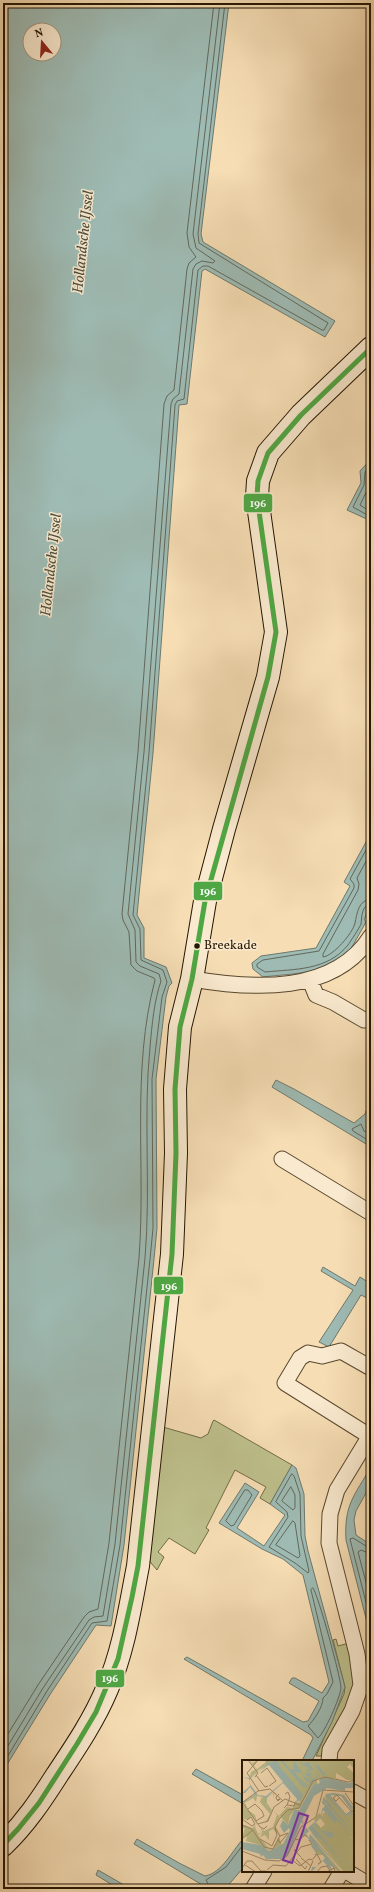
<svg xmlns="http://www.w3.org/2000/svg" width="374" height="1892" font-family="Vollkorn,serif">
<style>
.green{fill:#bec08c;stroke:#726b47}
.water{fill:#9ebbb4;stroke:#6e796d;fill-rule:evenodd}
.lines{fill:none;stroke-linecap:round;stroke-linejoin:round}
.shore{stroke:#62685b;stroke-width:1}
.street-casing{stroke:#59482e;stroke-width:17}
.secondary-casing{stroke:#251602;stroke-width:24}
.street{stroke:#f9e9ce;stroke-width:15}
.secondary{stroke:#f9e9ce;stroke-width:22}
.bus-1-casing{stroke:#f9e9ce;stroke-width:8}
.bus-1{stroke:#4ea743;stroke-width:5}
.bus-dot{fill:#251602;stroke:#f9e9ce;stroke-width:1.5}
.labels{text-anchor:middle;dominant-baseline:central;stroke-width:3;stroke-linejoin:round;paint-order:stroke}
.bus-label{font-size:13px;fill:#251602;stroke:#f9e9ce;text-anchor:start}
.water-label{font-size:15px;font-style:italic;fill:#4f5040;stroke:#f9e9ce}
.inset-road{fill:none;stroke:#a28d6d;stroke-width:1}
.view{fill:#7b2cbf;fill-opacity:0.15;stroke:#7b2cbf;stroke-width:2}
.inset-edge{fill:none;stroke:#251602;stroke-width:2}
.line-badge{stroke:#f9e9ce;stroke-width:1.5}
.badge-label{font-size:11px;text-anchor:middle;font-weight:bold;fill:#fff}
</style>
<rect width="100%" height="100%" fill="#f6ddb4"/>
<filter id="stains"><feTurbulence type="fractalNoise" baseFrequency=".005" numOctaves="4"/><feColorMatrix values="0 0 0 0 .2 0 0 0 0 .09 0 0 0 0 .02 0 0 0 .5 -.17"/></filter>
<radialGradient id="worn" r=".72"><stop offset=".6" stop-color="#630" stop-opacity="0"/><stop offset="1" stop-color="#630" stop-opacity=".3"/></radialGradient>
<!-- green -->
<path class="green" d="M 214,1420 L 292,1465 L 270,1504 L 260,1498 L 266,1487 L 235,1470 L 206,1528 L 209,1530 L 195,1554 L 169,1538 L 158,1552 L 164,1557 L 157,1570 L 146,1557 L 163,1427 L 201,1438 L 208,1434 L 213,1421 Z
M 336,1639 L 338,1646 L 349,1643 C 351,1654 355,1666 356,1676 C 356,1697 331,1736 321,1756 L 316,1756 L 344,1694 L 345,1687 L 333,1640 Z"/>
<!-- water -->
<path class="water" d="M 3,3 L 229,3 L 201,234 L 203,242 L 335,321 L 325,337 L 205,269 L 202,271 L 187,404 L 179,405 L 153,753 L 137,915 L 144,928 L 144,958 L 166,967 L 172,983 L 169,986 L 166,997 L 156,1079 L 157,1228 L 154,1259 L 124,1545 L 111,1626 L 96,1625 L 51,1693 L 3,1771 ZM 30,30 L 54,30 L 54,54 L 30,54 Z
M 371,459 L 371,521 L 347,510 L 361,483 L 360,471 Z
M 371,833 L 371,908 L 364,919 L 366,922 C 361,930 357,939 352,947 C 331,975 294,973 263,977 L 253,969 L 252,963 L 261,956 L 316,948 L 350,886 L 344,882 Z
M 276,1080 L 294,1089 L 354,1123 L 365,1114 L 371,1096 L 371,1119 L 366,1128 L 371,1131 L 371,1147 L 272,1087 Z
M 323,1267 L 355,1286 L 360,1277 L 371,1284 L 371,1300 L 361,1295 L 329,1347 L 319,1342 L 353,1290 L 321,1271 Z
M 292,1465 L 296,1468 L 304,1494 L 305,1536 L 308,1551 L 345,1687 L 332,1722 L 312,1761 L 302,1761 L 313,1738 L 311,1735 L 184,1659 L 187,1657 L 303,1722 L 308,1721 L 319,1701 L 289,1683 L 292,1678 L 295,1678 L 322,1693 L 329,1682 L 303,1575 L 283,1559 L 262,1549 L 219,1523 L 245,1483 L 259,1492 L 237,1528 L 264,1546 L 285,1515 L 270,1504 Z
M 371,1467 L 371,1484 L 356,1511 L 354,1520 L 356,1535 L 371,1545 L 371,1638 L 346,1540 C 344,1505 354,1496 371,1467 Z
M 196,1769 L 243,1795 L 243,1804 L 192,1774 Z
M 137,1839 L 179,1863 L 205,1876 C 222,1873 232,1851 243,1839 L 243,1868 L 225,1889 L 209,1889 L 134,1844 Z
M 98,1870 L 131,1889 L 119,1889 L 96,1875 Z"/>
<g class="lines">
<!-- shore -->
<path class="shore" d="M 371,465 L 365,472 L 364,485 L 353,507 L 371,517
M 371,473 L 369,486 L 360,505 L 371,512
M 371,841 L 350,879 L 354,884 L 354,888 L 319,951 L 263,960 L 257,964 L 257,967 L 265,972 C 294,969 327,971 348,945 C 350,942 360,927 361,924 C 362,917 361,905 371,904
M 371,852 L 357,878 L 359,884 L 358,890 L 323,954 L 323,957 C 333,956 353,933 355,923 C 357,914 358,900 371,899
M 371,1134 L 364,1131 L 361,1124 L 352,1129 L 353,1131 L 371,1142
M 292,1474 L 294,1476 L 300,1494 L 301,1536 L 309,1571 L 308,1573 L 295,1563 L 269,1547 L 288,1517 L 287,1512 L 276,1502 Z
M 291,1487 L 295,1495 L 295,1508 L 293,1510 L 282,1501 Z
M 245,1490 L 248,1490 L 252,1495 L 234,1525 L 231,1526 L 226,1521 Z
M 293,1521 L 295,1523 L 300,1556 L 298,1558 L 276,1545 Z
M 371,1549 L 353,1538 L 350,1539 L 371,1622
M 371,1554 L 361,1550 L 358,1552 L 371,1601
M 313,1588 C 318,1594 341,1678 341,1688 C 340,1698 325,1732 318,1738 L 308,1726 C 314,1720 323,1707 323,1698 L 327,1694 L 333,1682 L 311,1590 Z
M 3,1742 L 38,1685 L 84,1617 L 89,1612 L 98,1609 L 109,1543 L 139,1258 C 146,1165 131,1071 155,980 L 154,978 L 137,971 L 131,965 L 129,932 L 123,920 L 122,914 L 138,752 L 164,404 L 167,396 L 174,390 L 187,269 L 189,263 L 196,257 L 189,247 L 187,233 L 214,3
M 3,1754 L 43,1688 L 89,1620 L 94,1617 L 103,1616 L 115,1544 L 145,1258 C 151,1188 143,1117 150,1047 C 152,1025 154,1001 161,981 L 159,974 L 140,966 L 136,962 L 135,930 L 128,914 L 144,752 L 171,404 L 173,399 L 179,394 L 193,269 L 196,264 L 202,261 L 213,263 L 215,261 L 196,248 L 193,234 L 220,3
M 3,1764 L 47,1691 L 92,1623 L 107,1621 L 120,1545 L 150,1259 L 153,1228 L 152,1079 L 162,997 L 167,982 L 163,970 L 141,960 L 140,929 L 133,915 L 149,753 L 175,405 L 177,401 L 184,399 L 198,270 L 203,266 L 208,266 L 322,330 L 324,330 L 328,323 L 199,243 L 198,234 L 225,3
M 211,1889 L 206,1880 L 226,1867 L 243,1845"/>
<!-- street casing -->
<g class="street-casing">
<path id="street" d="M 192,979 C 252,989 334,995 371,936
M 310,980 L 316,995 L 333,1002 L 364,1020
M 282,1159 L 371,1213
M 371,1368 L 341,1351 L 322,1356 L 308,1353 L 300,1358 L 285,1383 L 371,1437
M 329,1761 L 330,1750 L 352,1711 L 361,1685 L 357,1654 L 329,1543 L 330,1514 L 337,1490 L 371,1434
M 353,1792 L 371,1802
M 346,1871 L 371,1886
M 253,1889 L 264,1871
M 331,1889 L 342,1871"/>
</g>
<!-- secondary casing -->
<g class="secondary-casing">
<path id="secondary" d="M 3,1845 C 25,1824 41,1800 57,1775 C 75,1748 94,1720 107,1689 C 124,1650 130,1607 138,1566 L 172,1254 L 176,1153 L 175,1089 L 180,1027 L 192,979 L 205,901 L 224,829 L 268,677 L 276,632 L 257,497 L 258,481 L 268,453 L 301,415 L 371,348"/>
</g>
<!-- street -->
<use href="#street" class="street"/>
<!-- secondary -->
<use href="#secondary" class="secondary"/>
<!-- bus-1 casing -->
<g class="bus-1-casing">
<path id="bus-1" d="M 3,1845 L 18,1829 L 39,1803 L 77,1744 L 96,1712 L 118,1659 L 132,1597 L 138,1566 L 172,1254 L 176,1153 L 175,1089 L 180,1027 L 192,979 L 205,901 L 268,677 L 276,632 L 257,497 L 258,481 L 268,453 L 301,415 L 371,348"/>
</g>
<!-- bus-1 -->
<use href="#bus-1" class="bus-1"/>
</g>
<!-- markers -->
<circle class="bus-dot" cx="197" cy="946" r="3.5"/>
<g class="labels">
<!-- bus labels -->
<g class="bus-label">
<text x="204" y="946">Breekade</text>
</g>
<!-- water labels -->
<g class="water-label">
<text transform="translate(84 242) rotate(-84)">Hollandsche IJssel</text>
<text transform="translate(52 565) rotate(-84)">Hollandsche IJssel</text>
</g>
</g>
<!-- overview -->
<g transform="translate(242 1760)">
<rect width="112" height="112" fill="#f6ddb4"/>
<path d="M 7,0 L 10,3 L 16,0 L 12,6 L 15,9 L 24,2 L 22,0 L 112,0 L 112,9 L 108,4 L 105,7 L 112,13 L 112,20 L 105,20 L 94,13 L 94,18 L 106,23 L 92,18 L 75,19 L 75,25 L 71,25 L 57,49 L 52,50 L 48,56 L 46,65 L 38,56 L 33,67 L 40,85 L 27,90 L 19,85 L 4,81 L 5,76 L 0,78 L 3,68 L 0,68 L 0,64 L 10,68 L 15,64 L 10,56 L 5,60 L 0,58 L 0,43 L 4,45 L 0,42 L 13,34 L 2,43 L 14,35 L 24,37 L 23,43 L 29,50 L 24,43 L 25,37 L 32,32 L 36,35 L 32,33 L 32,38 L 31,33 L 25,38 L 25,43 L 30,50 L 26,61 L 25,62 L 23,63 L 28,54 L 18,42 L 20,37 L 15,36 L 14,42 L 11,38 L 3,43 L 6,50 L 13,55 L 15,63 L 13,67 L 16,74 L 20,72 L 19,68 L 22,71 L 31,67 L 35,55 L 31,50 L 37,56 L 45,47 L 51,48 L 53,41 L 57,43 L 58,40 L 27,4 L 15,11 L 15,13 L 9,18 L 15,13 L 8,17 L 6,14 L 8,16 L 9,12 L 14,9 ZM 31,69 L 37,76 L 31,88 L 27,89 L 16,75 L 21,72 L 18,77 L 23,75 L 27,80 L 27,71 ZM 86,34 L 105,55 L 112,48 L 112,79 L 108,76 L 112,80 L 112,112 L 102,112 L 68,72 L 75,78 L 70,65 L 73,66 L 74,62 L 79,68 L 83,64 L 78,58 L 74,62 L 72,60 L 77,53 L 82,57 L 80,54 L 84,52 L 81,49 L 86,44 L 83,36 ZM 70,79 L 74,86 L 77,90 L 71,80 L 100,112 L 97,112 L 78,90 L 92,108 L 81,95 L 72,95 L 76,91 L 70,84 Z" fill="#bec08c" fill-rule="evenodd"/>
<path d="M 23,0 L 28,3 L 35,0 L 38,7 L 43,13 L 45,12 L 44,14 L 61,35 L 59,40 L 54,42 L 55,39 L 41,23 L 25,37 L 24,43 L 29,50 L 23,43 L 23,37 L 14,35 L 2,43 L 13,34 L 8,27 L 3,33 L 0,33 L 8,26 L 7,19 L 0,17 L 7,18 L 14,13 L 8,19 L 7,23 L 16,35 L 24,36 L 41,22 L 27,5 L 16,12 L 26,4 ZM 38,0 L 41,0 L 47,9 L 51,10 L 52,0 L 60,13 L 53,12 L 64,28 L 60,26 ZM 57,0 L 61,4 L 66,2 L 72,10 L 66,11 L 73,18 L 69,14 L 70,19 L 65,15 L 69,21 L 70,19 L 75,17 L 71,12 L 74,10 L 79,16 L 81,15 L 68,0 L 77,8 L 72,0 L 84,15 L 79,16 L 74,11 L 71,12 L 76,17 L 65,28 L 57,17 L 66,26 L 68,23 L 63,20 L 59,15 L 63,20 L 60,14 L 69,23 L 62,12 L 67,15 L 64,8 L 66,10 L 68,8 L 60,5 ZM 82,17 L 107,23 L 112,21 L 112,28 L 103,28 L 103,31 L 85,28 L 72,36 L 60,60 L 62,64 L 59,62 L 47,93 L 41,99 L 24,99 L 21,95 L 19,97 L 18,94 L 0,89 L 0,82 L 19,85 L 27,91 L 41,84 L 48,70 L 47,68 L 42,73 L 38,66 L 41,60 L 46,65 L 52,50 L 57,50 L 71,25 L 78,23 L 77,20 ZM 83,33 L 84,34 L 92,33 L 102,35 L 112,48 L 109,50 L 99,36 L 88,35 L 104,54 L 108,51 L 111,52 L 109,53 L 112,56 L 107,53 L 112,59 L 107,54 L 105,56 L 86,35 L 112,66 L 84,35 L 112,68 L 84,36 L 82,37 L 112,74 L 81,40 L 112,80 L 95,60 L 93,63 L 81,50 L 79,57 L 73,63 L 80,71 L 82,71 L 88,78 L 83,70 L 92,74 L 79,60 L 112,97 L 92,75 L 88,79 L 72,64 L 112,110 L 73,66 L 70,65 L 110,112 L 79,77 L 100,103 L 78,78 L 75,80 L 77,77 L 74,78 L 66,68 L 79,56 L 80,49 L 83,46 L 80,43 L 81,38 L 84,35 ZM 64,67 L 67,71 L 64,74 L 67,78 L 68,74 L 102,112 L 72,81 L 97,112 L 88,105 L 91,112 L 81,101 L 69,112 L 70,107 L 74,107 L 83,98 L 76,89 L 76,92 L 73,95 L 74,93 L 69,86 L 71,84 L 63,75 L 57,79 Z" fill="#9ebbb4"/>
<path class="inset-road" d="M 6,0 L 16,13 L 13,17M 5,13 L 17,31M 5,13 L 16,0M 19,13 L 25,8 L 34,21 L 27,26M 14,15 L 23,27 L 26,26M 103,33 L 112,46M 43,34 L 46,32 L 48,37 L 45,45M 97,38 L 94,41 L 91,38 L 95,35 L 109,51 L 112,51M 35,40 L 38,39 L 36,41 L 34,38 L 34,37 L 37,34M 1,42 L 16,31 L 28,29 L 41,41M 1,43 L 18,67 L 22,69 L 25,66M 42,48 L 45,45 L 52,46 L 53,43M 6,49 L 13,44 L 20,51 L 22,56 L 14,61M 0,59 L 10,66 L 13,64 L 9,57 L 5,60M 16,64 L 26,61 L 32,47 L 43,39 L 58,45M 0,65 L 10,69 L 22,87 L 31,89 L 38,76 L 33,67 L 38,58 L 46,50 L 57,48 L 71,21 L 83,17 L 106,22 L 112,20M 0,79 L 11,70M 18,79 L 30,86 L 35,75 L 33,67M 36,79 L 38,83 L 46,73 L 38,76M 53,79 L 57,80 L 63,75 L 65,77M 0,91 L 23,100M 55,91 L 52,90 L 59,97M 59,98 L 69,106M 54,99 L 63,109 L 65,106M 71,99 L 75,94 L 79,102 L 76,104M 23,100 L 37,101 L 45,96 L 59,67 L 74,57 L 81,30 L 112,32M 50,100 L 58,106 L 67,99 L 71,100M 3,105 L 14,112M 0,108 L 5,101 L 10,101 L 19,111 L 24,111M 25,110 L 31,105 L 44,106 L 59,87 L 70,84 L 67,80M 66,112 L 71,101M 75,112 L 79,107 L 85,106 L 89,112M 85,112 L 92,108 L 93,112"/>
<path class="view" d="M 57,53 L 66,56 L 50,103 L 41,100 Z"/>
<rect width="112" height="112" class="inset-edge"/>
</g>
<g class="line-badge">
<rect x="243" y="493" width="30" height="20" rx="4" fill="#4ea743"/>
<rect x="193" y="881" width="30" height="20" rx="4" fill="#4ea743"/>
<rect x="153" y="1276" width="31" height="19" rx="4" fill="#4ea743"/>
<rect x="95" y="1669" width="30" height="19" rx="4" fill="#4ea743"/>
</g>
<g class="badge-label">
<text x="258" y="507">196</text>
<text x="208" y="895">196</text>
<text x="169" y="1290">196</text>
<text x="110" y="1682">196</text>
</g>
<!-- margin -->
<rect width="374" height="1892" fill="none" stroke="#f6ddb4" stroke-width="16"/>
<rect x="4" y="4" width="366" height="1884" fill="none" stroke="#251602" stroke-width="2"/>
<rect x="8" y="8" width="358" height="1876" fill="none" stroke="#251602"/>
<!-- north arrow -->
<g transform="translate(42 42) rotate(342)"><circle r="19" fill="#f9e9ce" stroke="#a4957c"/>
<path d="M0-3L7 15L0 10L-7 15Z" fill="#8f2418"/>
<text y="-6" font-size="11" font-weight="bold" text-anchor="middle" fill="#251602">N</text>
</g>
<rect width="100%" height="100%" filter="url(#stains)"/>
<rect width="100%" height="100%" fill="url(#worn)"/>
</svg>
